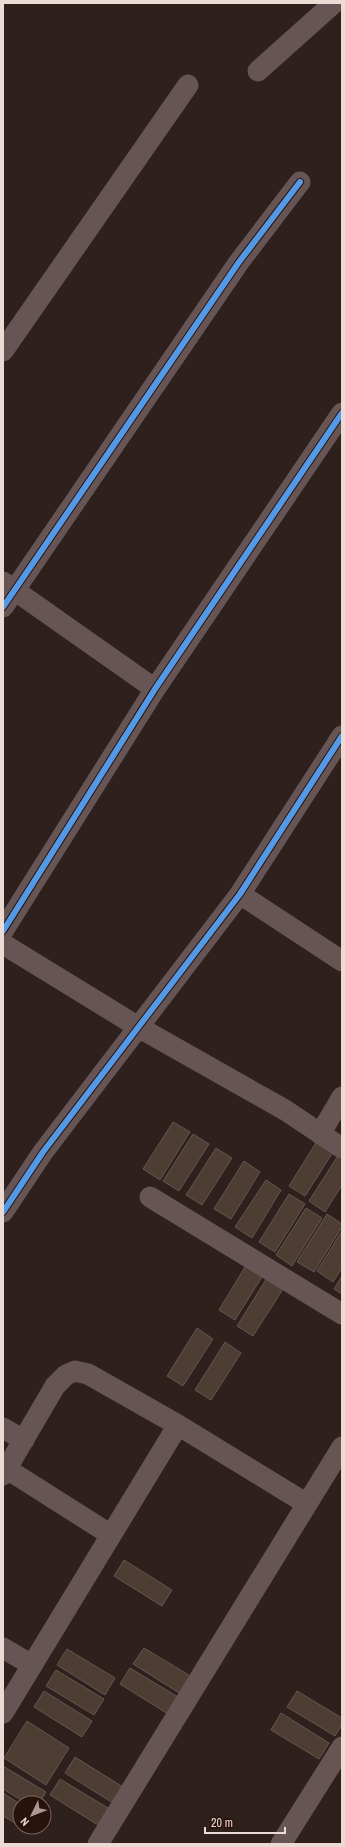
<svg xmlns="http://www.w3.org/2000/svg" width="345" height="1847" font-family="'Archivo Narrow',sans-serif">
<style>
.building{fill:#4e3d32;stroke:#625752}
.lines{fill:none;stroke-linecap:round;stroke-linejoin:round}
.minor{stroke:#675556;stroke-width:21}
.cycleway-casing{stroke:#2a120c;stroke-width:8}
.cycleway{stroke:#5399e6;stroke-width:6}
</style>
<rect width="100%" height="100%" fill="#2e201c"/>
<!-- building -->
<path class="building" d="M 173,1122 L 190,1132 L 160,1180 L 143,1169 Z
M 193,1134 L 209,1144 L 179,1191 L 163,1181 Z
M 319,1138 L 335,1149 L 305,1196 L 289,1186 Z
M 216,1148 L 232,1158 L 202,1205 L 186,1195 Z
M 339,1154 L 342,1156 L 342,1185 L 325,1212 L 309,1201 Z
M 244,1161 L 260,1172 L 231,1219 L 214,1209 Z
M 266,1180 L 281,1190 L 252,1238 L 235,1227 Z
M 289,1194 L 305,1204 L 275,1252 L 259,1242 Z
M 306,1208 L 322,1218 L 292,1266 L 276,1255 Z
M 327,1214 L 342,1224 L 342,1227 L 314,1272 L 297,1262 Z
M 342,1231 L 342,1268 L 333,1282 L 317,1271 Z
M 248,1262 L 265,1272 L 235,1320 L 219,1310 Z
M 342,1276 L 342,1294 L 334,1289 Z
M 267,1278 L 283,1289 L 253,1336 L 237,1326 Z
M 197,1328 L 213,1339 L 183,1386 L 167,1376 Z
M 225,1342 L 241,1353 L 211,1400 L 195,1390 Z
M 124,1560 L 172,1590 L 162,1606 L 114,1576 Z
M 144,1648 L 192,1677 L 181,1694 L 133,1664 Z
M 67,1649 L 115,1678 L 105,1695 L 57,1665 Z
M 130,1668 L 178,1697 L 168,1714 L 120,1684 Z
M 56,1670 L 104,1699 L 94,1715 L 46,1686 Z
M 44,1691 L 92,1721 L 82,1737 L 34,1707 Z
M 297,1691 L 342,1718 L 342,1725 L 335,1736 L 287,1707 Z
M 281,1713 L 329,1743 L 319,1759 L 271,1730 Z
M 27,1721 L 69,1748 L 46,1785 L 4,1758 Z
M 75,1757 L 123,1787 L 113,1803 L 65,1773 Z
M 3,1766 L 46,1792 L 39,1803 L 26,1803 L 3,1789 Z
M 60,1779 L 108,1808 L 98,1825 L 50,1795 Z
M 3,1793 L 20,1804 L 20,1826 L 3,1816 Z"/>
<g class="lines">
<!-- minor -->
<path class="minor" d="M 258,71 L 334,3
M 3,351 L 188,85
M 3,582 L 155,689
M 3,607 L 239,262 L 300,182
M 240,894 L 342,961
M 3,931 L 155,689 L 342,413
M 3,944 L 140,1028 L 285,1110 L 342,1148
M 320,1134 L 342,1097
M 150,1197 L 342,1314
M 3,1212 L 43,1152 L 240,894 L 342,736
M 3,1428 L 24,1440
M 7,1469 L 111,1535
M 3,1475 L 55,1386 L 66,1375 L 75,1371 L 88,1374 L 178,1425 L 307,1504
M 3,1648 L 32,1665
M 3,1713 L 178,1425
M 98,1844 L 342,1447
M 281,1844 L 342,1747"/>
<!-- cycleway casing -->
<g class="cycleway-casing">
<path id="cycleway" d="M 3,607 L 239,262 L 300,182
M 3,931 L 155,689 L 342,413
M 3,1212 L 43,1152 L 240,894 L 342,736"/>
</g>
<!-- cycleway -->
<use href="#cycleway" class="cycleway"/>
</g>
<!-- border -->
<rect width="345" height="1847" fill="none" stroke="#ecdad5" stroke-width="8"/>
<!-- north arrow -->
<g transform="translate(32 1815) rotate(227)"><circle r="19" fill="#2a120c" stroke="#78625c"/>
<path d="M0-3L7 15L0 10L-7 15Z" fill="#aa9994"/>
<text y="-6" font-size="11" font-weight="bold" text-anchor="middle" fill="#ecdad5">N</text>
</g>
<!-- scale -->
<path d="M205 1827v6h80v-6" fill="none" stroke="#ecdad5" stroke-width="2"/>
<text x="211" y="1827" font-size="12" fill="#ecdad5" stroke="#2a120c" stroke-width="3" paint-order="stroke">20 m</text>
</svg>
